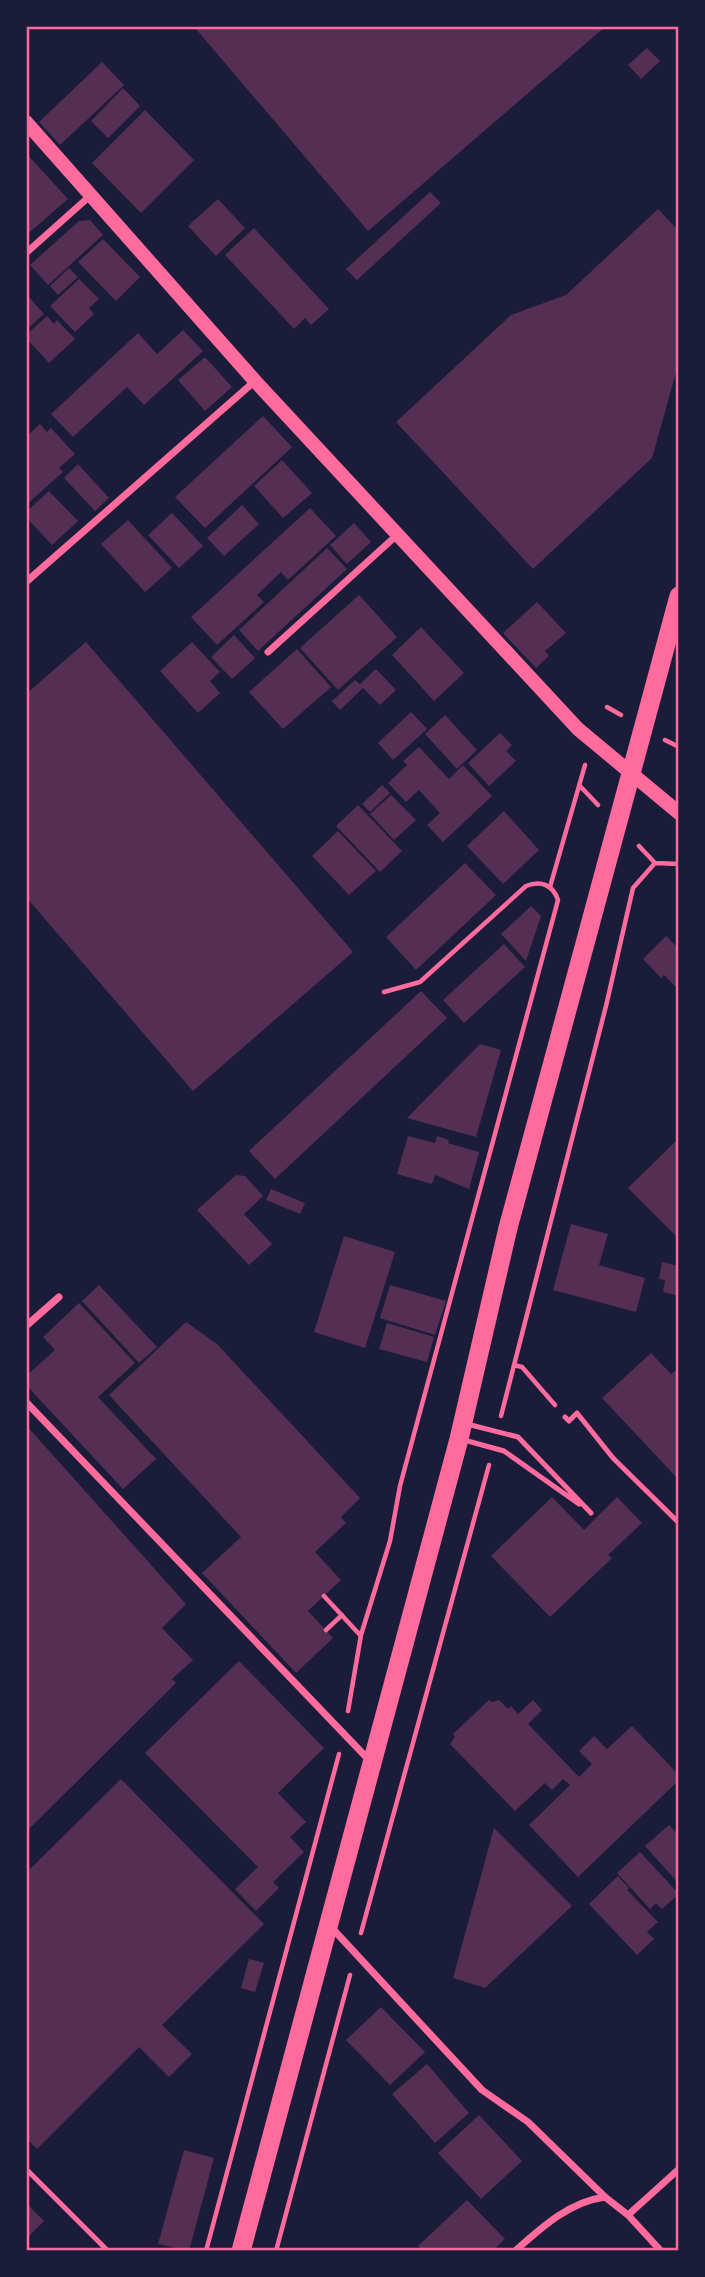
<svg xmlns="http://www.w3.org/2000/svg" width="705" height="2277" font-family="Jost,sans-serif">
<style>
.building{fill:#542f53}
.lines{fill:none;stroke-linecap:round;stroke-linejoin:round}
.path{stroke:#ff6b9d;stroke-width:4.5}
.service{stroke:#ff6b9d;stroke-width:5}
.minor{stroke:#ff6b9d;stroke-width:7}
.secondary{stroke:#ff6b9d;stroke-width:14}
.trunk{stroke:#ff6b9d;stroke-width:19}
.neatline{fill:none;stroke:#ff6b9d;stroke-width:2.5}
</style>
<rect width="100%" height="100%" fill="#1b1b3a"/>
<!-- building -->
<path class="building" d="M 198,26 L 606,26 L 368,231 L 196,29 Z
M 647,48 L 660,61 L 641,79 L 628,65 Z
M 102,62 L 124,85 L 60,145 L 39,122 Z
M 123,88 L 140,106 L 108,138 L 91,121 Z
M 145,110 L 194,160 L 141,213 L 92,163 Z
M 26,153 L 68,199 L 30,232 L 26,228 Z
M 430,192 L 441,203 L 357,280 L 346,269 Z
M 218,199 L 245,228 L 216,256 L 188,226 Z
M 658,209 L 679,231 L 679,362 L 652,458 L 533,569 L 396,422 L 511,315 L 566,295 Z
M 90,220 L 103,235 L 48,285 L 30,265 L 79,221 Z
M 254,228 L 329,309 L 311,325 L 305,318 L 294,329 L 225,255 Z
M 103,239 L 140,277 L 116,301 L 78,262 Z
M 69,268 L 78,277 L 58,295 L 50,286 Z
M 79,279 L 99,299 L 89,308 L 94,314 L 75,332 L 50,306 Z
M 26,294 L 44,314 L 26,330 Z
M 47,316 L 54,324 L 57,320 L 75,339 L 49,363 L 26,338 L 26,335 Z
M 183,330 L 203,351 L 144,405 L 127,387 L 73,437 L 51,414 L 138,333 L 157,354 Z
M 205,357 L 232,387 L 205,411 L 178,380 Z
M 263,416 L 292,447 L 205,528 L 175,497 Z
M 40,424 L 47,432 L 51,428 L 75,454 L 59,468 L 63,472 L 26,505 L 26,437 Z
M 282,460 L 312,493 L 283,518 L 254,486 Z
M 78,464 L 109,498 L 95,511 L 64,478 Z
M 49,491 L 78,521 L 52,545 L 26,517 L 26,512 Z
M 242,505 L 259,524 L 224,556 L 207,538 Z
M 310,508 L 336,536 L 288,580 L 281,572 L 257,595 L 264,602 L 217,645 L 191,617 Z
M 172,513 L 203,546 L 179,568 L 148,535 Z
M 128,520 L 172,568 L 145,592 L 101,544 Z
M 354,523 L 371,542 L 347,564 L 330,545 Z
M 327,548 L 347,569 L 258,651 L 239,630 Z
M 359,595 L 397,637 L 338,690 L 300,648 Z
M 537,602 L 566,633 L 545,651 L 549,656 L 536,668 L 503,633 Z
M 421,627 L 464,673 L 434,701 L 392,655 Z
M 234,635 L 255,658 L 232,679 L 211,657 Z
M 86,642 L 353,952 L 193,1091 L 26,897 L 26,694 Z
M 192,642 L 220,672 L 210,681 L 220,693 L 198,713 L 160,671 Z
M 297,649 L 331,687 L 283,729 L 249,692 Z
M 376,669 L 396,690 L 380,705 L 363,688 L 340,710 L 332,701 L 355,680 L 360,684 Z
M 411,712 L 427,729 L 393,760 L 378,743 Z
M 445,715 L 477,750 L 457,769 L 425,734 Z
M 500,733 L 512,745 L 506,751 L 516,761 L 489,786 L 468,763 Z
M 419,747 L 449,779 L 463,765 L 492,796 L 443,842 L 427,825 L 440,813 L 419,790 L 406,802 L 388,783 L 407,765 L 403,761 Z
M 382,785 L 390,793 L 370,812 L 362,804 Z
M 391,795 L 416,820 L 394,840 L 370,814 Z
M 358,805 L 402,851 L 380,872 L 336,826 Z
M 504,811 L 539,850 L 503,884 L 467,846 Z
M 338,831 L 376,871 L 349,895 L 312,856 Z
M 465,863 L 496,895 L 416,970 L 386,937 Z
M 531,906 L 541,916 L 526,961 L 501,934 Z
M 666,936 L 676,946 L 679,943 L 679,985 L 676,987 L 664,975 L 661,978 L 643,959 Z
M 504,944 L 525,967 L 464,1023 L 443,1000 Z
M 421,991 L 447,1018 L 275,1179 L 249,1151 Z
M 480,1044 L 501,1050 L 476,1137 L 407,1118 Z
M 408,1136 L 435,1143 L 437,1136 L 449,1140 L 448,1143 L 479,1152 L 469,1189 L 435,1175 L 432,1184 L 397,1174 Z
M 679,1138 L 679,1239 L 628,1188 Z
M 236,1175 L 245,1176 L 263,1196 L 244,1214 L 272,1244 L 249,1265 L 197,1210 Z
M 271,1189 L 305,1203 L 300,1214 L 266,1200 Z
M 571,1224 L 608,1234 L 599,1265 L 645,1278 L 636,1312 L 553,1290 Z
M 344,1236 L 395,1252 L 365,1348 L 314,1332 Z
M 662,1262 L 679,1266 L 679,1296 L 663,1292 L 665,1280 L 659,1279 Z
M 99,1285 L 157,1347 L 139,1363 L 82,1301 Z
M 390,1285 L 446,1301 L 435,1335 L 380,1318 Z
M 79,1303 L 135,1363 L 98,1397 L 156,1459 L 123,1489 L 26,1385 L 26,1376 L 55,1350 L 43,1337 Z
M 186,1322 L 217,1344 L 360,1498 L 341,1517 L 346,1523 L 315,1552 L 341,1580 L 308,1611 L 333,1638 L 296,1673 L 202,1573 L 241,1537 L 109,1395 Z
M 387,1323 L 434,1337 L 427,1362 L 379,1349 Z
M 651,1353 L 671,1374 L 679,1368 L 679,1480 L 602,1398 Z
M 26,1425 L 186,1604 L 162,1628 L 193,1660 L 172,1679 L 176,1683 L 26,1832 Z
M 552,1497 L 584,1530 L 617,1497 L 642,1523 L 608,1555 L 612,1558 L 550,1617 L 491,1556 Z
M 239,1661 L 324,1748 L 278,1793 L 306,1822 L 290,1837 L 304,1852 L 273,1882 L 279,1888 L 256,1911 L 235,1889 L 258,1867 L 145,1753 Z
M 489,1700 L 492,1702 L 499,1700 L 508,1709 L 511,1706 L 518,1714 L 533,1700 L 542,1710 L 528,1724 L 579,1777 L 592,1764 L 579,1751 L 594,1736 L 607,1749 L 632,1726 L 679,1775 L 679,1780 L 578,1877 L 529,1825 L 570,1785 L 563,1779 L 552,1790 L 545,1783 L 515,1811 L 450,1744 L 455,1737 L 453,1734 Z
M 121,1779 L 264,1924 L 162,2025 L 192,2054 L 169,2077 L 139,2047 L 37,2149 L 26,2138 L 26,1873 Z
M 669,1825 L 679,1836 L 679,1884 L 645,1846 Z
M 494,1828 L 572,1906 L 485,1988 L 453,1978 Z
M 640,1852 L 679,1894 L 662,1909 L 656,1903 L 650,1909 L 617,1873 Z
M 618,1876 L 629,1888 L 627,1890 L 658,1922 L 647,1932 L 654,1939 L 637,1955 L 589,1904 Z
M 249,1959 L 264,1963 L 255,1992 L 241,1988 Z
M 381,2007 L 425,2052 L 390,2085 L 346,2040 Z
M 427,2064 L 469,2113 L 435,2143 L 392,2094 Z
M 479,2115 L 522,2161 L 481,2199 L 438,2153 Z
M 184,2150 L 214,2158 L 189,2251 L 158,2244 Z
M 467,2200 L 505,2239 L 492,2251 L 422,2251 L 418,2246 Z
M 26,2203 L 44,2221 L 26,2239 Z"/>
<g class="lines">
<!-- path -->
<path class="path" d="M 607,707 L 621,715
M 665,740 L 679,747
M 580,786 L 598,805
M 639,846 L 655,863
M 550,887 L 585,765
M 514,1365 L 522,1367 L 555,1405
M 501,1416 L 606,1006 L 633,888 L 655,863 L 679,864
M 324,1596 L 360,1635
M 326,1630 L 342,1615
M 348,1711 L 361,1635 L 390,1541 L 400,1486 L 558,900 C 553,885 541,880 526,886 L 420,982 L 384,992
M 361,1933 L 489,1465
M 206,2251 L 339,1754
M 276,2251 L 350,1975"/>
<!-- service -->
<path class="service" d="M 565,1417 L 569,1421 L 577,1413 L 613,1458 L 679,1523
M 467,1424 L 518,1437 L 591,1513
M 464,1440 L 504,1451 L 579,1504
M 26,2169 L 108,2251"/>
<!-- minor -->
<path class="minor" d="M 26,253 L 91,195
M 26,582 L 255,381
M 268,652 L 397,535
M 26,1326 L 59,1297
M 26,1402 L 369,1760
M 331,1927 L 482,2090 L 528,2122 L 605,2197 L 628,2215 L 661,2251
M 628,2215 L 679,2169
M 515,2251 C 542,2227 569,2202 605,2197"/>
<!-- secondary -->
<path class="secondary" d="M 26,122 L 255,381 L 578,729 L 679,813"/>
<!-- trunk -->
<path class="trunk" d="M 241,2251 L 459,1439 L 508,1228 L 679,596"/>
</g>
<!-- border -->
<rect width="705" height="2277" fill="none" stroke="#1b1b3a" stroke-width="56"/>
<rect x="28" y="28" width="649" height="2221" class="neatline"/>
</svg>
